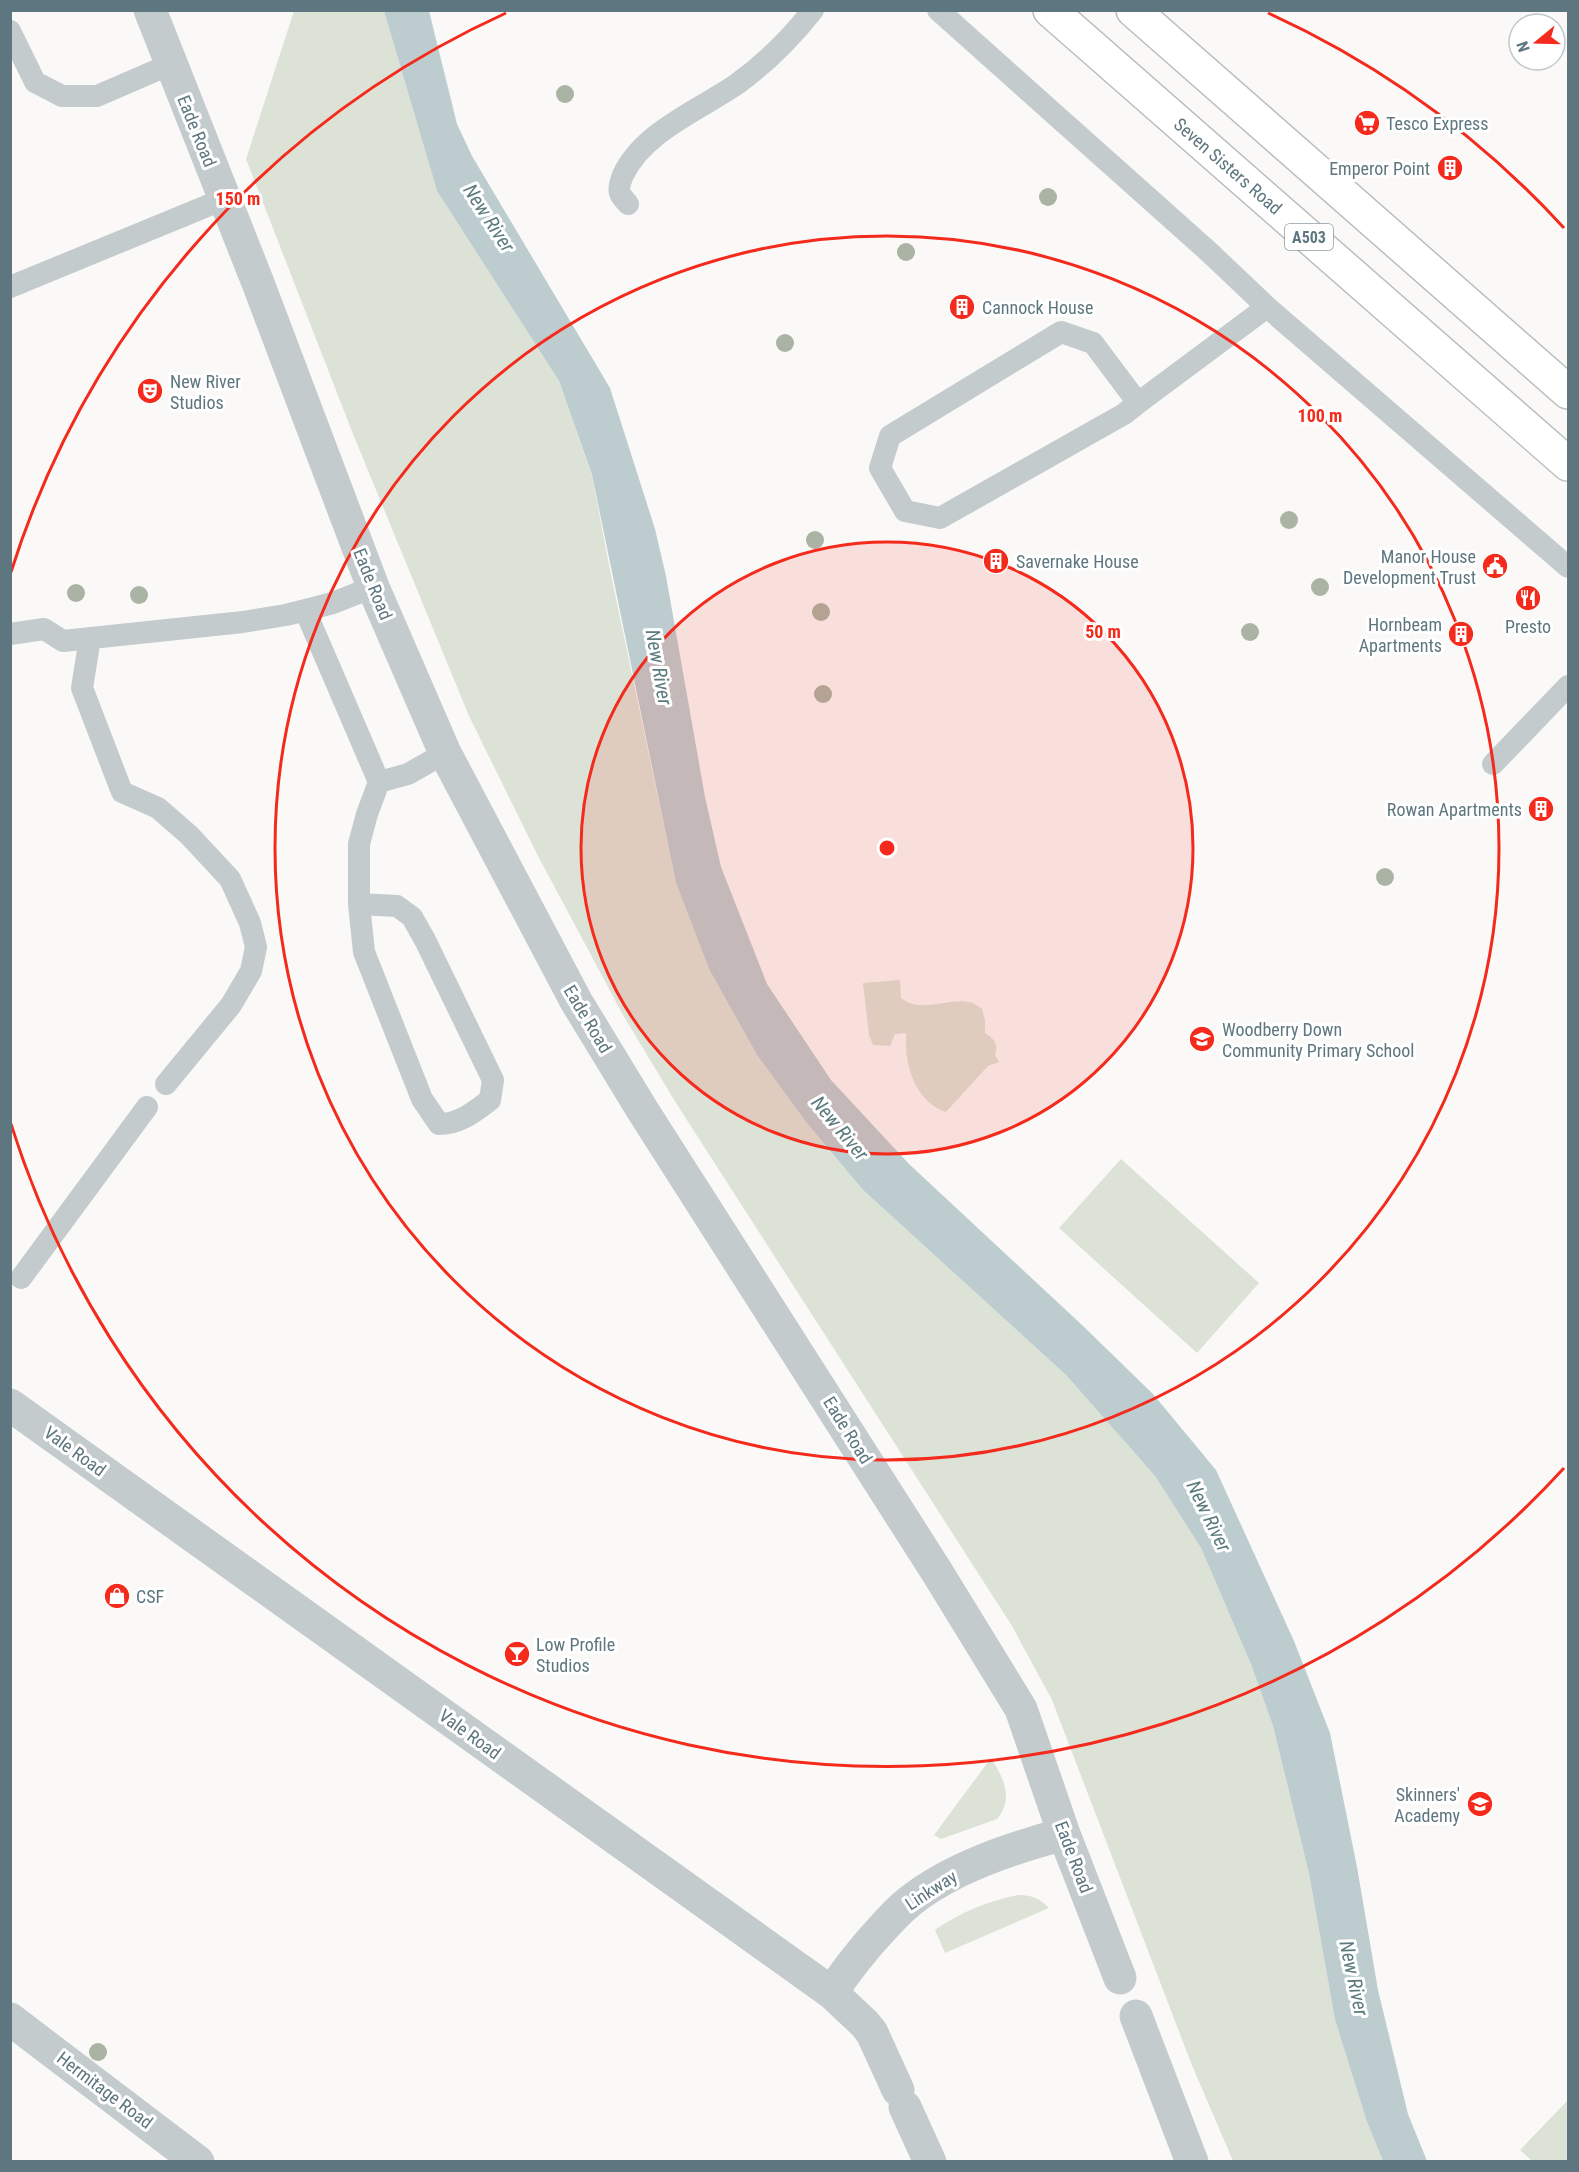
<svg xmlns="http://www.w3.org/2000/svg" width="1579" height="2172" font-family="'Roboto Condensed',sans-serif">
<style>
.green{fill:#dde2d7}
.water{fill:#bdcdcf}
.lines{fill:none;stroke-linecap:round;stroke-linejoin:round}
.highway-casing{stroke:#b9bfc1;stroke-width:36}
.lane{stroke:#c4cbcd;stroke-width:22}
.street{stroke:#c4cbcd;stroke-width:33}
.highway{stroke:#fff;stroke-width:33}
.tree{fill:#abb4a4}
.ring{fill:none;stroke:#f42a1c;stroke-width:3}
.labels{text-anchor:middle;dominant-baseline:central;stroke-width:6;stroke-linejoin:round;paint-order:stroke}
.shield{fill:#fff;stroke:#8e9fa5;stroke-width:1.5}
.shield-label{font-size:16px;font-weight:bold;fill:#5e767f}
.poi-label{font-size:18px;fill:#5e767f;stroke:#fff;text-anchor:start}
.street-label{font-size:18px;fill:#5e767f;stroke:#fff}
.water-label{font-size:20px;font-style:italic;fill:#5d7b7e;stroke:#fff}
.centre{fill:#f42a1c;stroke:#fff;stroke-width:3}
.ring-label{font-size:18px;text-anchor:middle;font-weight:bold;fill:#f42a1c;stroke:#fff;stroke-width:6;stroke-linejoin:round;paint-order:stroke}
</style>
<rect width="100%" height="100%" fill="#faf9f7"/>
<!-- green -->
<path class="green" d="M 294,11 L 384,11 L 437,191 L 559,381 L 592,476 L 610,570 L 676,883 L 709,969 L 757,1055 L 806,1122 L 863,1190 L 1066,1375 L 1155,1476 L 1201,1548 L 1252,1667 L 1273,1726 L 1309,1874 L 1335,2020 L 1367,2122 L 1383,2161 L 1233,2161 L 1191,2063 L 1052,1700 L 1012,1626 L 676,1103 L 623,1015 L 538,856 L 469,716 L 353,434 L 246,159 Z
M 900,980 L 901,998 C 921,1014 947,998 969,1002 C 973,1002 978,1006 982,1009 L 985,1020 L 985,1033 C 994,1039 999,1043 995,1055 L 999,1062 L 988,1066 L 946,1112 C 923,1105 910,1080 907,1057 C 905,1049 907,1042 906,1033 L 895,1034 L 890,1046 L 873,1045 L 869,1035 L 863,983 Z
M 1121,1159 L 1259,1283 L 1197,1353 L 1059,1228 Z
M 991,1758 C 1004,1778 1014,1799 997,1819 L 941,1839 L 934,1835 Z
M 1018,1895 C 1032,1895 1039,1898 1049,1908 L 945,1953 L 935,1930 C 961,1912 988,1901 1018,1895 Z
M 1568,2100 L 1568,2161 L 1532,2161 L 1520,2150 Z"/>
<!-- water -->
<path class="water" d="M 384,11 L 429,11 L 457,124 L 472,156 L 610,388 L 655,529 L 666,576 L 705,797 L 721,867 L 767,984 L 831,1080 L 909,1164 L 1082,1325 L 1153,1394 L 1216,1470 L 1294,1641 L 1330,1733 L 1357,1867 L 1378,1990 L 1408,2114 L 1427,2161 L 1383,2161 L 1367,2122 L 1335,2020 L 1309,1874 L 1273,1726 L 1252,1667 L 1201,1548 L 1155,1476 L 1066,1375 L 863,1190 L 806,1122 L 757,1055 L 709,969 L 676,883 L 592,475 L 559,381 L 437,191 Z"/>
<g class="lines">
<!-- highway casing -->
<g class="highway-casing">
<path id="highway" d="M 1050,10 L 1568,464
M 1133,10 L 1568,392"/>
</g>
<!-- lane -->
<path class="lane" d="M 938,10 L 1209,252 L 1267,307 L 1568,567
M 10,31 L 35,82 L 62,96 L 97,96 L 171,64
M 628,204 C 626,201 621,197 620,193 C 618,188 621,180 623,175 C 643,132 699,110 737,84 C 766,63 791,38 813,10
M 10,287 L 224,199
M 1138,403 L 1093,343 L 1061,332 L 890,436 L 880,468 L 905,511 L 940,518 L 1124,414 L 1138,403 L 1267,307
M 305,610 L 379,782 L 367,814 L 359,844 L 359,904 L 364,952 L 422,1099 L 439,1124 C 460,1124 474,1112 490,1100 L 493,1080 L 425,940 L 412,917 L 397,906 L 359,904
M 10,634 L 44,629 L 63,641 L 243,622 L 286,615 L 333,603 L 373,587
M 90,638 L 82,688 L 122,792 L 158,808 L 189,835 L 230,879 L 250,923 L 256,947 L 251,971 L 231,1005 L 166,1084
M 1493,764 L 1568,686
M 379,782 L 408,774 L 445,753
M 21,1278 L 147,1107"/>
<!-- street -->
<path class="street" d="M 150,10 L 258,283 L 373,587 L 445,753 L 576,1001 L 643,1111 L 937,1572 L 1021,1709 L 1064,1834 L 1120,1978
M 10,1405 L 832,1993 L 865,2024 L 872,2033 L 898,2090
M 832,1993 C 843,1974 856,1959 870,1942 C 883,1928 894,1914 909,1902 C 951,1868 1012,1848 1064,1834
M 1136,2016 L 1192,2162
M 10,2019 L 198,2162
M 905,2107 L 930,2162"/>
<!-- highway -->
<use href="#highway" class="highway"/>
</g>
<!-- trees -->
<g class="tree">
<circle cx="565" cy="94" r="9"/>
<circle cx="1048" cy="197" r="9"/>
<circle cx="906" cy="252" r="9"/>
<circle cx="785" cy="343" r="9"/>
<circle cx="1289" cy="520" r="9"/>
<circle cx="815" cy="540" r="9"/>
<circle cx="1320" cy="587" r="9"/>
<circle cx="76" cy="593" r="9"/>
<circle cx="139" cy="595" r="9"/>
<circle cx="821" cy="612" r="9"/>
<circle cx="1250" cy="632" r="9"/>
<circle cx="823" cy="694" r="9"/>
<circle cx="1385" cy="877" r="9"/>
<circle cx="98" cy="2052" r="9"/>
</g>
<!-- distance rings -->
<circle cx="887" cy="848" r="306" fill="#f42a1c" fill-opacity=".12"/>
<g class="ring">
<circle cx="887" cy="848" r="306"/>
<circle cx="887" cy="848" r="612"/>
<path d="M1564 1468A918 918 0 0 1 11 1124M11 572A918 918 0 0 1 506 13M1268 13A918 918 0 0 1 1564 228"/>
</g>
<!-- icons -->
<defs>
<g id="supermarket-disc" transform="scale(1.35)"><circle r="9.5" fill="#f42a1c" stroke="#fff"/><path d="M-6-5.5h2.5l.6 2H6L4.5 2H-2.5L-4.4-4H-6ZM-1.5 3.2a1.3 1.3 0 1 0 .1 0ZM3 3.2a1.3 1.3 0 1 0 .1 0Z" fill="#fff"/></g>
<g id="building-disc" transform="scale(1.35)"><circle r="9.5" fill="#f42a1c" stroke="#fff"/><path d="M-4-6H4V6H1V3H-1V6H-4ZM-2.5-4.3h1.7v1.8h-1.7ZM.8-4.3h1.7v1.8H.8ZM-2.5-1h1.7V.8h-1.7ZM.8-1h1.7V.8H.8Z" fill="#fff"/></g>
<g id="theatre-disc" transform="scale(1.35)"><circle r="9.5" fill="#f42a1c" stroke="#fff"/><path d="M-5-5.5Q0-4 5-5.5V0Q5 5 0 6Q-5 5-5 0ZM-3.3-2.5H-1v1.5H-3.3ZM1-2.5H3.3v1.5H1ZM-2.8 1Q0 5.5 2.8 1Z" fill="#fff"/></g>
<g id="civic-disc" transform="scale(1.35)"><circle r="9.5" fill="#f42a1c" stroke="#fff"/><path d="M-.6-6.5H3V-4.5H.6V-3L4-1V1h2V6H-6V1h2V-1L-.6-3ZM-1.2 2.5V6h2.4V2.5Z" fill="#fff"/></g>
<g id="restaurant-disc" transform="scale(1.35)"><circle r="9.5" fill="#f42a1c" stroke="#fff"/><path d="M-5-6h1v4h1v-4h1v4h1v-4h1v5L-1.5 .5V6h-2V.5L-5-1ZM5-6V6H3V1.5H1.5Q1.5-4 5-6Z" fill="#fff"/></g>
<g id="school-disc" transform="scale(1.35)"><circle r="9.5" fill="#f42a1c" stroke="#fff"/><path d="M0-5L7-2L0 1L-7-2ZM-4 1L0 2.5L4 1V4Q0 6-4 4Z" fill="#fff"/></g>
<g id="shop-disc" transform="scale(1.35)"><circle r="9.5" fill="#f42a1c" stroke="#fff"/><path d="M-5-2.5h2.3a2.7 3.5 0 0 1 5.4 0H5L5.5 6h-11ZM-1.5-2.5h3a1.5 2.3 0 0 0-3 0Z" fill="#fff"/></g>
<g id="bar-disc" transform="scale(1.35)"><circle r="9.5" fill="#f42a1c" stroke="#fff"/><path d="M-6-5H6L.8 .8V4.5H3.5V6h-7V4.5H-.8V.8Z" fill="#fff"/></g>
</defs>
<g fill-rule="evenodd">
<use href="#supermarket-disc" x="1367" y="123"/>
<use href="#building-disc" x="1450" y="168"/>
<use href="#building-disc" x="962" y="307"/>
<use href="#theatre-disc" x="150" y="391"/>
<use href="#building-disc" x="996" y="561"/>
<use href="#civic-disc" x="1495" y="566"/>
<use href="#restaurant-disc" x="1528" y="598"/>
<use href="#building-disc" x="1461" y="634"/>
<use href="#building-disc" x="1541" y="809"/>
<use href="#school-disc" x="1202" y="1039"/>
<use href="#shop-disc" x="117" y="1596"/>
<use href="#bar-disc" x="517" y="1654"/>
<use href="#school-disc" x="1480" y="1804"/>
</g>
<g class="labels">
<!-- shield labels -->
<rect class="shield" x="1285" y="224" width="48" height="26" rx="4.5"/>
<g class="shield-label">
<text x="1309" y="237">A503</text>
</g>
<!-- poi labels -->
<g class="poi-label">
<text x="1386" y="123">Tesco Express</text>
<text x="1430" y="168" text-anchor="end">Emperor Point</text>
<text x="982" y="307">Cannock House</text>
<text x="170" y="381">New River<tspan x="170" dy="21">Studios</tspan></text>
<text x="1476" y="556" text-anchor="end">Manor House<tspan x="1476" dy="21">Development Trust</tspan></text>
<text x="1016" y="561">Savernake House</text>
<text x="1442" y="624" text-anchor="end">Hornbeam<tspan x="1442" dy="21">Apartments</tspan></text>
<text x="1528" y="626" text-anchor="middle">Presto</text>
<text x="1522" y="809" text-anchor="end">Rowan Apartments</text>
<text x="1222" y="1029">Woodberry Down<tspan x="1222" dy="21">Community Primary School</tspan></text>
<text x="136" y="1596">CSF</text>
<text x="536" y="1644">Low Profile<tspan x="536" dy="21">Studios</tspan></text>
<text x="1460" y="1794" text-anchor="end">Skinners'<tspan x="1460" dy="21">Academy</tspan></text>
</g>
<!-- street labels -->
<g class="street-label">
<text transform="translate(197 131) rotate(68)">Eade Road</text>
<text transform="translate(1228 166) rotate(41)">Seven Sisters Road</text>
<text transform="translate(373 584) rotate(68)">Eade Road</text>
<text transform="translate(588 1019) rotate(59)">Eade Road</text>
<text transform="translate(848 1430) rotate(58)">Eade Road</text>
<text transform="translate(75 1451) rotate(36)">Vale Road</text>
<text transform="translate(470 1734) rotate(36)">Vale Road</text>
<text transform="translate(1074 1857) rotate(69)">Eade Road</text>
<text transform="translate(931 1890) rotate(-33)">Linkway</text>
<text transform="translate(105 2090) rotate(37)">Hermitage Road</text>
</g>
<!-- water labels -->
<g class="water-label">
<text transform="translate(489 218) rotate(57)">New River</text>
<text transform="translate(659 667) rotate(80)">New River</text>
<text transform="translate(840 1128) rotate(50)">New River</text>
<text transform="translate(1209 1516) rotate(64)">New River</text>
<text transform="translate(1354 1978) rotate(78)">New River</text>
</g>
</g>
<circle cx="887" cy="848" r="9" class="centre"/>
<g class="ring-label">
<text x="238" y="205">150 m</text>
<text x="1320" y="422">100 m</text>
<text x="1103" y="638">50 m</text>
</g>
<!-- border -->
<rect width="1579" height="2172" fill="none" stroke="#5e767f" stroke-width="24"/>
<!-- north arrow -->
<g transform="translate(1537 42) rotate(251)"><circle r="28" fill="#ffffff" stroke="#bfc8cc" stroke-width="1.5"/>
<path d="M0-4.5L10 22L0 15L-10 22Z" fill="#f42a1c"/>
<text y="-9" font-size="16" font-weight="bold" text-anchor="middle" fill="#5e767f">N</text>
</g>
</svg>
